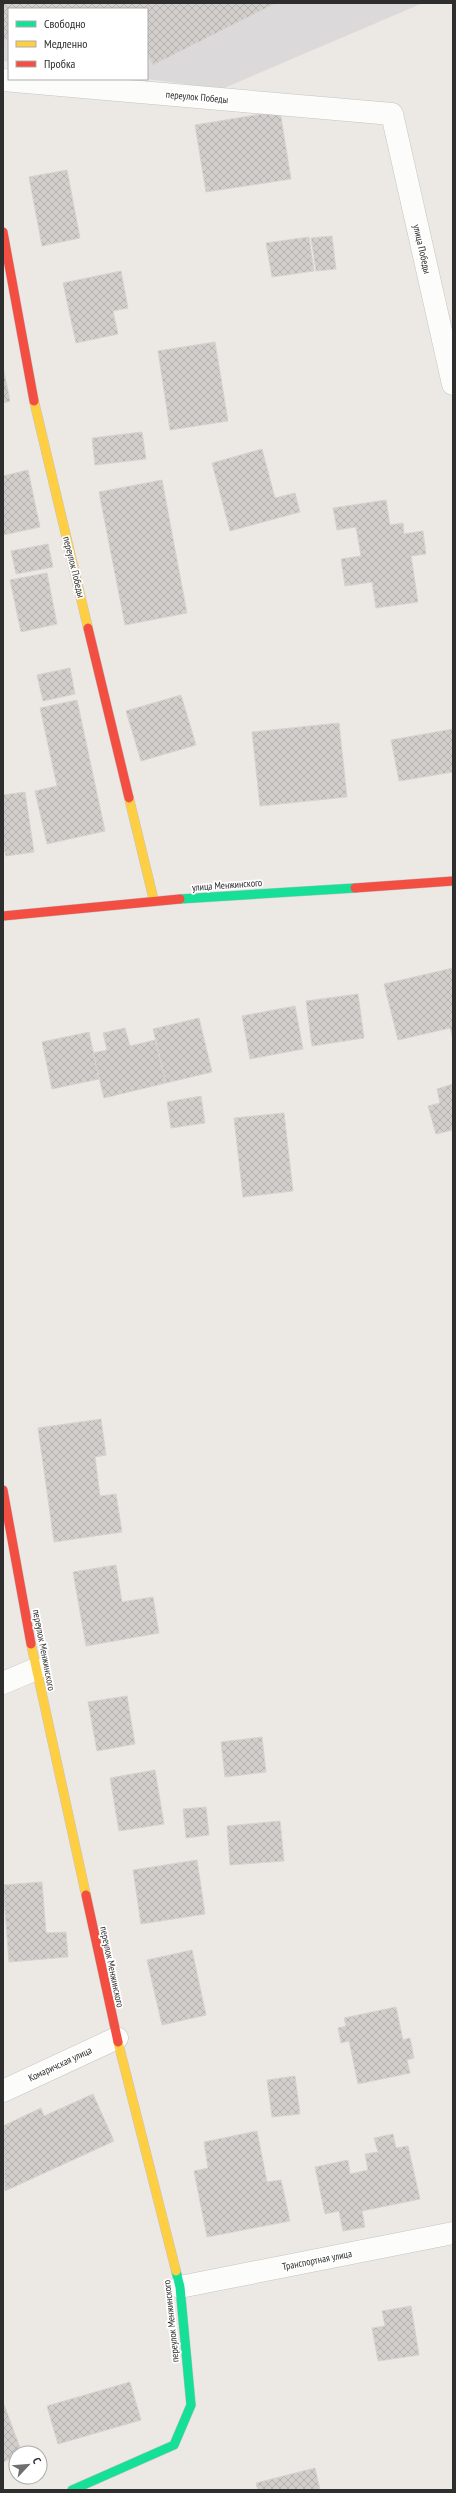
<svg xmlns="http://www.w3.org/2000/svg" width="456" height="2493" font-family="'PT Sans Narrow',sans-serif">
<style>
.industrial{fill:#dcd9db}
.building{fill:url(#building-cross-hatch);stroke:#d7d4d0}
.lines{fill:none;stroke-linecap:round;stroke-linejoin:round}
.street-casing{stroke:#c5c4c5;stroke-width:23}
.fast-casing{stroke:#c5c4c5;stroke-width:10}
.slow-casing{stroke:#c5c4c5;stroke-width:10}
.jam-casing{stroke:#c5c4c5;stroke-width:10}
.street{stroke:#fcfcfb;stroke-width:22}
.fast{stroke:#16e098;stroke-width:9}
.slow{stroke:#ffcf43;stroke-width:9}
.jam{stroke:#f24e42;stroke-width:9}
.labels{text-anchor:middle;dominant-baseline:central;stroke-width:3.5;stroke-linejoin:round;paint-order:stroke}
.street-label{font-size:10px;fill:#2e2e2e;stroke:#fff}
</style>
<defs>
<pattern id="building-cross-hatch" width="8" height="8" patternUnits="userSpaceOnUse"><rect width="8" height="8" fill="#d1cecb"/><path d="M0 0l8 8M0 8l8-8" fill="none" stroke="#b4b1af"/></pattern>
</defs>
<rect width="100%" height="100%" fill="#ece8e4"/>
<!-- industrial -->
<path class="industrial" d="M 3,3 L 423,3 L 222,89 L 147,79 L 147,9 L 9,9 L 9,62 L 3,61 Z"/>
<!-- building -->
<path class="building" d="M 3,3 L 276,3 L 153,65 L 147,53 L 147,9 L 9,9 L 9,38 L 3,41 Z
M 280,111 L 291,179 L 206,192 L 195,125 Z
M 67,170 L 80,238 L 42,246 L 29,177 Z
M 332,236 L 336,269 L 316,271 L 311,238 Z
M 309,237 L 314,271 L 272,277 L 266,243 Z
M 121,271 L 128,308 L 113,311 L 118,334 L 76,343 L 63,283 Z
M 215,342 L 228,421 L 170,430 L 158,351 Z
M 3,367 L 10,401 L 3,403 Z
M 142,432 L 146,459 L 95,465 L 92,438 Z
M 262,449 L 275,498 L 295,493 L 300,512 L 230,531 L 212,463 Z
M 28,470 L 40,527 L 3,535 L 3,476 Z
M 162,480 L 187,613 L 125,625 L 99,492 Z
M 386,500 L 390,525 L 403,523 L 404,534 L 423,531 L 426,554 L 411,556 L 418,602 L 376,608 L 372,582 L 345,586 L 341,559 L 361,556 L 356,527 L 337,530 L 333,508 Z
M 48,544 L 53,567 L 16,574 L 11,551 Z
M 47,573 L 57,624 L 21,632 L 10,580 Z
M 70,668 L 75,694 L 43,701 L 37,675 Z
M 181,695 L 196,745 L 141,761 L 126,711 Z
M 77,700 L 105,831 L 47,844 L 35,791 L 57,786 L 40,708 Z
M 339,723 L 347,797 L 260,806 L 252,732 Z
M 453,729 L 453,772 L 399,781 L 391,740 Z
M 25,792 L 34,852 L 6,856 L 3,845 L 3,795 Z
M 453,968 L 453,1039 L 450,1028 L 398,1040 L 384,984 Z
M 358,994 L 364,1038 L 312,1046 L 306,1001 Z
M 295,1006 L 303,1049 L 250,1059 L 242,1016 Z
M 199,1018 L 212,1072 L 166,1083 L 153,1029 Z
M 125,1028 L 130,1046 L 155,1040 L 166,1083 L 104,1098 L 93,1053 L 107,1050 L 103,1033 Z
M 89,1032 L 99,1079 L 52,1089 L 42,1042 Z
M 453,1084 L 453,1130 L 436,1134 L 428,1106 L 440,1103 L 437,1089 Z
M 201,1096 L 205,1123 L 171,1128 L 167,1102 Z
M 284,1113 L 293,1191 L 243,1197 L 234,1118 Z
M 101,1419 L 106,1455 L 95,1457 L 100,1496 L 116,1494 L 122,1532 L 54,1542 L 38,1428 Z
M 116,1565 L 122,1602 L 153,1597 L 159,1633 L 86,1646 L 73,1572 Z
M 127,1696 L 135,1744 L 97,1751 L 88,1702 Z
M 262,1737 L 266,1772 L 225,1777 L 221,1742 Z
M 155,1770 L 164,1824 L 119,1831 L 110,1778 Z
M 206,1807 L 209,1835 L 186,1838 L 183,1809 Z
M 280,1821 L 284,1861 L 230,1865 L 227,1826 Z
M 197,1860 L 205,1914 L 141,1924 L 133,1870 Z
M 42,1882 L 46,1933 L 66,1932 L 68,1957 L 9,1962 L 3,1885 Z
M 192,1950 L 206,2015 L 162,2025 L 147,1960 Z
M 396,2007 L 403,2040 L 410,2038 L 414,2058 L 407,2060 L 410,2073 L 358,2084 L 349,2041 L 341,2043 L 338,2028 L 346,2026 L 344,2018 Z
M 295,2076 L 300,2114 L 272,2117 L 267,2080 Z
M 93,2094 L 114,2141 L 5,2191 L 3,2126 L 41,2108 L 44,2116 Z
M 257,2131 L 267,2182 L 281,2180 L 290,2221 L 207,2237 L 194,2171 L 208,2168 L 204,2142 Z
M 393,2134 L 396,2148 L 408,2146 L 420,2199 L 362,2211 L 365,2227 L 343,2231 L 339,2211 L 325,2214 L 315,2167 L 348,2160 L 350,2174 L 368,2170 L 365,2154 L 378,2152 L 374,2138 Z
M 411,2306 L 419,2355 L 378,2361 L 372,2328 L 385,2326 L 382,2311 Z
M 130,2382 L 141,2420 L 58,2444 L 47,2406 Z
M 3,2402 L 22,2453 L 16,2453 L 16,2457 L 3,2462 Z
M 315,2468 L 320,2490 L 258,2490 L 256,2483 Z"/>
<g class="lines">
<!-- street casing -->
<g class="street-casing">
<path id="street" d="M 3,80 L 392,114 L 453,384
M 3,1683 L 36,1669
M 3,2091 L 117,2038
M 180,2287 L 453,2233"/>
</g>
<!-- fast casing -->
<g class="fast-casing">
<path id="fast" d="M 180,899 L 355,888
M 72,2490 L 174,2445 L 191,2405 L 180,2287 L 176,2271"/>
</g>
<!-- slow casing -->
<g class="slow-casing">
<path id="slow" d="M 34,401 L 88,628
M 129,798 L 154,901
M 31,1644 L 86,1895
M 118,2042 L 176,2271"/>
</g>
<!-- jam casing -->
<g class="jam-casing">
<path id="jam" d="M 3,232 L 34,401
M 88,628 L 129,798
M 355,888 L 453,881
M 3,916 L 180,899
M 3,1490 L 31,1644
M 86,1895 L 118,2042"/>
</g>
<!-- street -->
<use href="#street" class="street"/>
<!-- fast -->
<use href="#fast" class="fast"/>
<!-- slow -->
<use href="#slow" class="slow"/>
<!-- jam -->
<use href="#jam" class="jam"/>
</g>
<g class="labels">
<!-- street labels -->
<g class="street-label">
<text transform="translate(197 97) rotate(5)">переулок Победы</text>
<text transform="translate(422 249) rotate(77)">улица Победы</text>
<text transform="translate(74 567) rotate(76)">переулок Победы</text>
<text transform="translate(227 885) rotate(-4)">улица Менжинского</text>
<text transform="translate(44 1650) rotate(79)">переулок Менжинского</text>
<text transform="translate(112 1967) rotate(78)">переулок Менжинского</text>
<text transform="translate(60 2064) rotate(-25)">Комаричская улица</text>
<text transform="translate(317 2260) rotate(-11)">Транспортная улица</text>
<text transform="translate(171 2321) rotate(-96)">переулок Менжинского</text>
</g>
</g>
<!-- border -->
<rect width="456" height="2493" fill="none" stroke="#2e2e2e" stroke-width="8"/>
<!-- legend -->
<rect x="8" y="8" width="140" height="72" fill="#ffffff" stroke="#ababab"/>
<rect x="16" y="21" width="20" height="6" fill="#16e098" stroke="#ababab"/>
<text x="44" y="28" font-size="12" fill="#2e2e2e">Свободно</text>
<rect x="16" y="41" width="20" height="6" fill="#ffcf43" stroke="#ababab"/>
<text x="44" y="48" font-size="12" fill="#2e2e2e">Медленно</text>
<rect x="16" y="61" width="20" height="6" fill="#f24e42" stroke="#ababab"/>
<text x="44" y="68" font-size="12" fill="#2e2e2e">Пробка</text>
<!-- north arrow -->
<g transform="translate(28 2465) rotate(64)"><circle r="19" fill="#ffffff" stroke="#ababab"/>
<path d="M0-3L7 15L0 10L-7 15Z" fill="#706f6e"/>
<text y="-6" font-size="11" font-weight="bold" text-anchor="middle" fill="#2e2e2e">С</text>
</g>
</svg>
